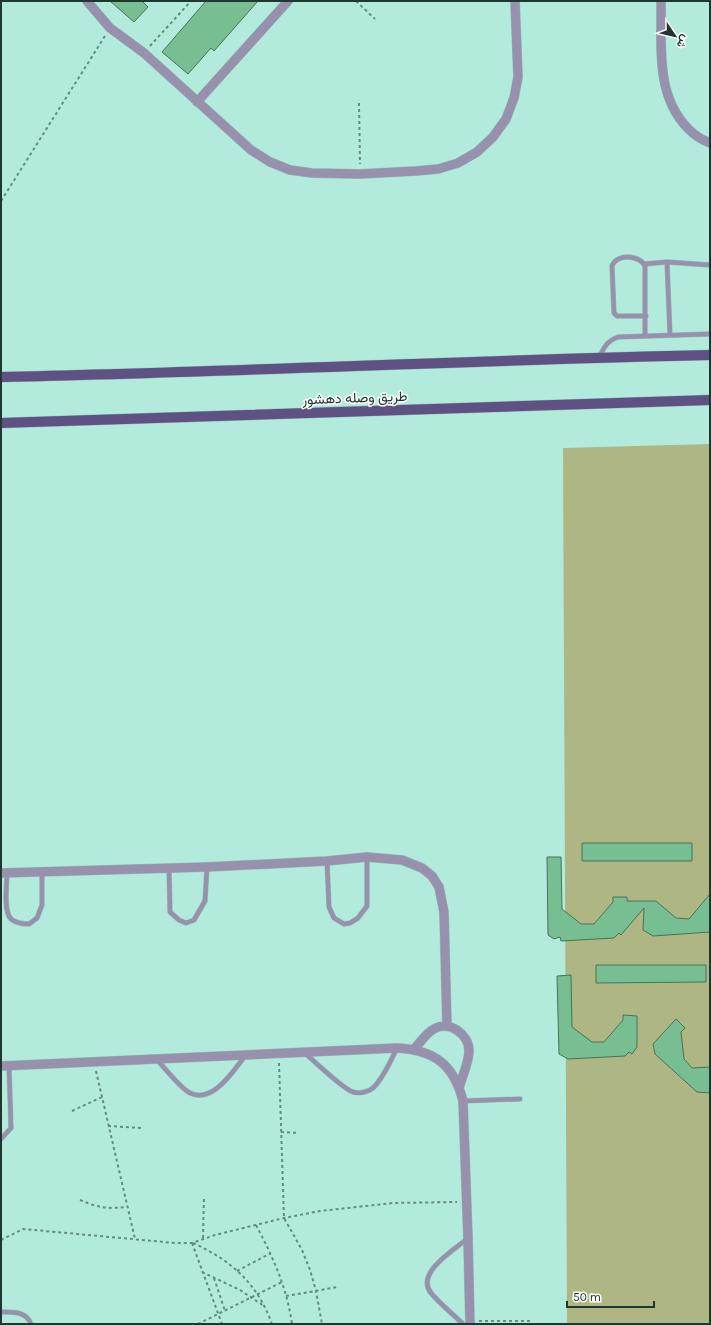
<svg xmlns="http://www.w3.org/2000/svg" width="711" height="1325" font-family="Karla,Vazirmatn,sans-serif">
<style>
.green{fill:#aeb784}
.building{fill:#77be93;stroke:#497259}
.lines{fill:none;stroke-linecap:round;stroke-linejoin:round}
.lane-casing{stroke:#95c7ba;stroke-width:5.5}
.street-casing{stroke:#95c7ba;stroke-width:10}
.primary-casing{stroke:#95c7ba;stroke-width:11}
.path{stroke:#648b81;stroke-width:2;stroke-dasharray:3 3;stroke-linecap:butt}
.lane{stroke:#9891ad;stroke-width:4.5}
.street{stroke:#9891ad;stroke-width:9}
.primary{stroke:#5f5183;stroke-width:10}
.labels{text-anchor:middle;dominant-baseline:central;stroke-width:3;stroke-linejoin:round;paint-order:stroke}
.street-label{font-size:14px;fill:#203731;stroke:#fefefe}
</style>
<rect width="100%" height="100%" fill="#b2ebdc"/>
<!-- green -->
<path class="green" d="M 710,444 L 710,1324 L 567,1324 L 563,448 Z"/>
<!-- building -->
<path class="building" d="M 110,1 L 142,1 L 148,7 L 134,22 Z
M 206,1 L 258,1 L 214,51 L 211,48 L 188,74 L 162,52 Z
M 582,843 L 692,843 L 692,861 L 582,861 Z
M 547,857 L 561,857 L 562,909 L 581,924 L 594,924 L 613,902 L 613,897 L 627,897 L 627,901 L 656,901 L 676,918 L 689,919 L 710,894 L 710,932 L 653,936 L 643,930 L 644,908 L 621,935 L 619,933 L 614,938 L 561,941 L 560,937 L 554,939 L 548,935 Z
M 596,965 L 706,965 L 706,982 L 596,983 Z
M 571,975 L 572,1027 L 592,1042 L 604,1042 L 623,1020 L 623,1015 L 637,1016 L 637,1047 L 632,1054 L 629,1052 L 625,1056 L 568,1059 L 559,1054 L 557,976 Z
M 676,1019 L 685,1028 L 681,1032 L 684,1059 L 692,1068 L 710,1067 L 710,1093 L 697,1092 L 655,1054 L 653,1044 Z"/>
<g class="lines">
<!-- lane casing -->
<g class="lane-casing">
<path id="lane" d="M 644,264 L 667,262
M 670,335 L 667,262 L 710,265
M 645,336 L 645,266 C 640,255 617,253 612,266 L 614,313 L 617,316 L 646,316
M 599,358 C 604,347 607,341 618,337 L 710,334
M 327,861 L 329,907 L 334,918 L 344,924 L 350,923 L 358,918 L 367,906 L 367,857
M 169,868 L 170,912 L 179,920 L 186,923 L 194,920 L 205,901 L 207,867
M 7,873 C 7,884 3,911 11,919 C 16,923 23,924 29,924 L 37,918 L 42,905 L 42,872
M 305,1053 C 314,1061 343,1089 353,1092 C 359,1094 368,1092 373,1088 C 383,1079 391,1060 397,1048
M 157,1060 C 165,1068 181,1089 190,1093 C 213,1104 233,1071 245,1056
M 463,1101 L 520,1099
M 1,1139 L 11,1128 L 9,1066
M 1,1312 C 12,1312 26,1311 31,1324
M 463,1324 C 453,1314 440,1304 431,1293 C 415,1273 454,1250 467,1239"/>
</g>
<!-- street casing -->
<g class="street-casing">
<path id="street" d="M 87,1 L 110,28 L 144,53 L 251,150 L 270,162 L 290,170 L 312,173 L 360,174 L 416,171 L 438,169 L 458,163 L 477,152 L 493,137 L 506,119 L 514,98 L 518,77 L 515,1
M 661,1 C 662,47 654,101 694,134 C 699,138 705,141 710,143
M 197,102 L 288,1
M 1,873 L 207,867 L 327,861 L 367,857 L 402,860 L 422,868 L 432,876 L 439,887 L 444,912 L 447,1026
M 414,1049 C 420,1043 426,1033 434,1029 C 449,1020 469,1034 469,1051 C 469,1062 462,1077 459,1088
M 1,1066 L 397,1048 C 435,1050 454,1065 463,1101 L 468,1239 L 470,1324"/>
</g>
<!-- primary casing -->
<g class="primary-casing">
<path id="primary" d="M 1,377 C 237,372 474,360 710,355
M 1,423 L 710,400"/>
</g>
<!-- path -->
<path class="path" d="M 356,1 L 375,19
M 150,46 L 191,1
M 359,103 L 360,164
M 1,201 L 105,36
M 279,1063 L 284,1218 L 302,1250 L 310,1270 L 316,1291 L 322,1324
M 96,1071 L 135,1239
M 72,1111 L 102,1097
M 108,1126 L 142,1128
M 281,1132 L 299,1133
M 80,1200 C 99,1208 107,1209 127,1207
M 256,1225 C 273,1257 287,1288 292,1324
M 203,1238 L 204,1196
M 1,1240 L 23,1229 L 34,1230 L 175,1243 L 192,1243 L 215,1235 L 284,1218 L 320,1211 L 393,1203 L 457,1202
M 192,1243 L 222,1324
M 193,1243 C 232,1261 257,1283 272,1324
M 237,1271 L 271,1253
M 202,1272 L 240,1290 L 264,1306
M 214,1278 L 225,1311
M 286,1296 L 338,1287
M 479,1321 L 533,1321
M 198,1324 L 282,1282"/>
<!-- lane -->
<use href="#lane" class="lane"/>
<!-- street -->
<use href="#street" class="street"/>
<!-- primary -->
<use href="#primary" class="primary"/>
</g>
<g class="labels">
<!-- street labels -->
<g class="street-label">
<text transform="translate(355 398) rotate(-2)">طريق وصله دهشور</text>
</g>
</g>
<!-- border -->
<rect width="711" height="1325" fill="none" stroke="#203731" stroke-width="4"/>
<!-- north arrow -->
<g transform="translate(675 36) rotate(125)" stroke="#fefefe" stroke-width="3" paint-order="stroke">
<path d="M0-3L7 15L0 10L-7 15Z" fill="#203731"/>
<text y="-6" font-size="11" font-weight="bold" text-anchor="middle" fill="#203731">ش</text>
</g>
<!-- scale -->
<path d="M567 1301v6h87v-6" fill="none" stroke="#203731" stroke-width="2"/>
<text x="573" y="1301" font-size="12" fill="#203731" stroke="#fefefe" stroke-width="3" paint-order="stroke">50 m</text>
</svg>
